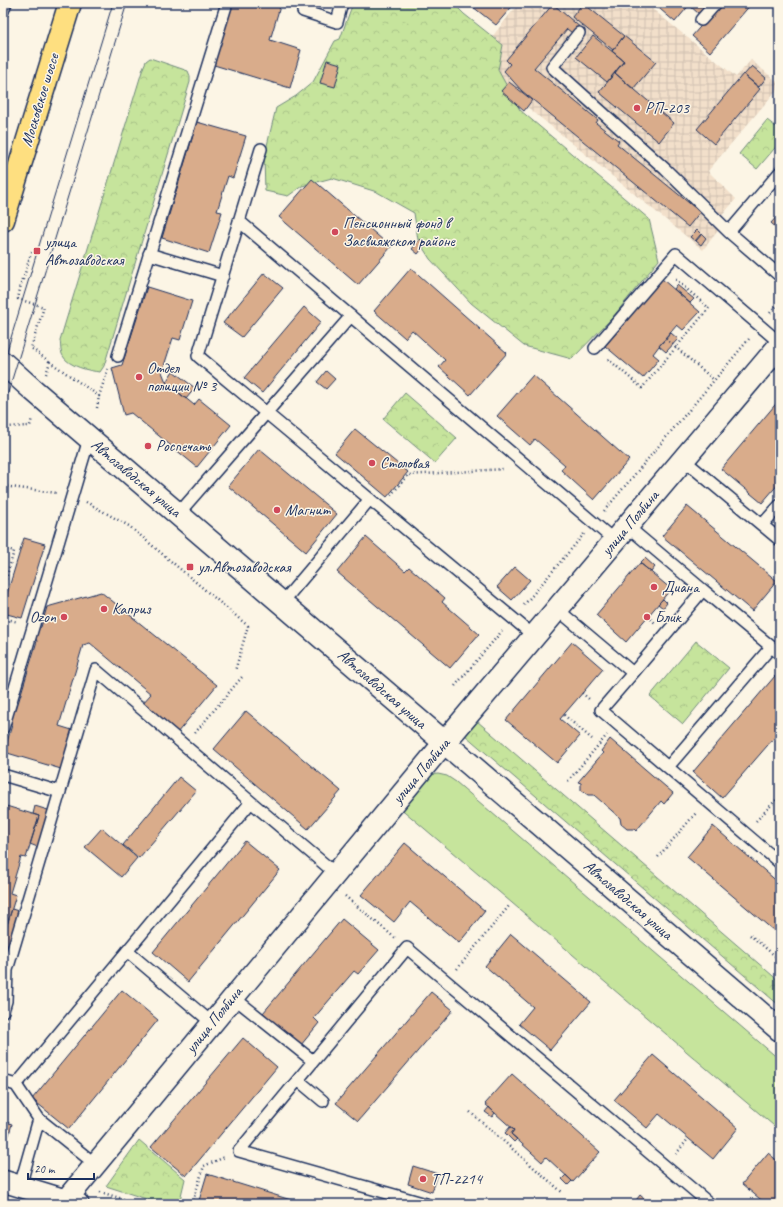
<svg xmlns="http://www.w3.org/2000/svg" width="783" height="1207" font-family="Caveat,sans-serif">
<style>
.industrial{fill:url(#industrial-grid)}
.grass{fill:#c6e49c;stroke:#708a7d}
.forest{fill:url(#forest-crowns);stroke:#708a7d}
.building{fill:#d9ac8b;stroke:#1b2f5e}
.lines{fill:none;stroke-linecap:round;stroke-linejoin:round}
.lane-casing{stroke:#1b2f5e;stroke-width:14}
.street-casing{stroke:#1b2f5e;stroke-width:24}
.secondary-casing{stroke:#1b2f5e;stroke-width:25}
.primary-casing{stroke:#1b2f5e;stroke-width:25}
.path{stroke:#1b2f5e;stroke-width:2.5;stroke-dasharray:1 3;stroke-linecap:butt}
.lane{stroke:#fcf5e5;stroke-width:11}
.street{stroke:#fcf5e5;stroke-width:21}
.secondary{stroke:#fcf5e5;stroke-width:22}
.primary{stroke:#fedf80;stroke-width:22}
.tram{stroke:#1b2f5e;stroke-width:1}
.poi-dot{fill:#d1495b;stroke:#fcf5e5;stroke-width:1.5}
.labels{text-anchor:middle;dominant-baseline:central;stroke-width:3;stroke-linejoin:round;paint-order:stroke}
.street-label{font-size:16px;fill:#1b2f5e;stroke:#fcf5e5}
.poi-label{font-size:16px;fill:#1b2f5e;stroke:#fcf5e5;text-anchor:start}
</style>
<defs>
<pattern id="industrial-grid" width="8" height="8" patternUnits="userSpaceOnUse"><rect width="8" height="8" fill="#f2dfca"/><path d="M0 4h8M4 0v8" fill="none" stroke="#cfc0b0"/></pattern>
<pattern id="forest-crowns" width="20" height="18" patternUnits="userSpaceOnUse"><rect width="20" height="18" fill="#c6e49c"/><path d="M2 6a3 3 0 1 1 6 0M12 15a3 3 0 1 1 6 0" fill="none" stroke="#aac489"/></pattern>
</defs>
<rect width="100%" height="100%" fill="#fcf5e5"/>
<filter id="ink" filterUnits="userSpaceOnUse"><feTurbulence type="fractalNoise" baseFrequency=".025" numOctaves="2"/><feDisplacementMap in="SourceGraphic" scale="8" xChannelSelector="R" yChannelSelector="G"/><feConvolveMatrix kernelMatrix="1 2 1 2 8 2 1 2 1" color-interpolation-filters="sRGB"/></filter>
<g filter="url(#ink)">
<!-- industrial -->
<path class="industrial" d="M 519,3 L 645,3 L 736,77 L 751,60 L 780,84 L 780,86 L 708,171 L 736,199 L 720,218 L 724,223 L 703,250 L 472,62 Z"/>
<!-- grass -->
<path class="grass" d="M 438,774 L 447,776 L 456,782 L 780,1060 L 780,1131 L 398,806 L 429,775 Z"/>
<!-- forest -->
<path class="forest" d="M 353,3 L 453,3 L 464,14 L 503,45 L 498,70 L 520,110 L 649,219 L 659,260 L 612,318 L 572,359 L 524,346 L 471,303 L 430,259 L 418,240 L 414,213 L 377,192 L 332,178 L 302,186 L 288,196 L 265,191 L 264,158 L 276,108 L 296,96 L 313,82 L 335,41 L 340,39 Z
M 150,58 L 188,71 L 190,76 L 190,82 L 104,366 L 100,372 C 89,371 68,366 63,356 C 60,351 61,345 60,340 L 143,68 L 146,61 Z
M 767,120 L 780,130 L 780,142 L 757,169 L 739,154 Z
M 405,393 L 457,438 L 435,463 L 383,419 Z
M 696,641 L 729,668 L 683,724 L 650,696 Z
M 477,721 L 780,982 L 780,1006 L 465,735 Z
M 139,1140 L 185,1179 L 179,1204 L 162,1204 L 106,1186 Z"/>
<!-- building -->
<path class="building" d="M 233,3 L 281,3 L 270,40 L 301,50 L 290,88 L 214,65 Z
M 468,3 L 515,3 L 496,25 Z
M 583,3 L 624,36 L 613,50 L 572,17 Z
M 653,3 L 691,3 L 675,22 Z
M 691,3 L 708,3 L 699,14 L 689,5 Z
M 721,3 L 752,3 L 710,52 L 692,36 Z
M 553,4 L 582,29 L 576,36 L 567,29 L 534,68 L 598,120 L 596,123 L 619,141 L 617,144 L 700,212 L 688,227 L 522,91 L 504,71 L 510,64 L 506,60 Z
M 593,36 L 624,61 L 607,82 L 576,57 Z
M 624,36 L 656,62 L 633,89 L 615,73 L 624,61 L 612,51 Z
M 327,60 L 341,64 L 335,87 L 320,83 Z
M 752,66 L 766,78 L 759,87 L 744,75 Z
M 615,73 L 674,123 L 659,142 L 599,92 Z
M 743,74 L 760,89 L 714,144 L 697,129 Z
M 509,82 L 532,100 L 524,111 L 501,91 Z
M 197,122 L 246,136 L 233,178 L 228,176 L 217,211 L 222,212 L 209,253 L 162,238 Z
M 312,179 L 391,247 L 358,285 L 279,217 Z
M 780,213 L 780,231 L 771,223 Z
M 697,230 L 701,234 L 695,241 L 690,237 Z
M 702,234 L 706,238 L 701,245 L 696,241 Z
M 420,239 L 426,244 L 418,254 L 412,249 Z
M 411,268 L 507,353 L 470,395 L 439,367 L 445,360 L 412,330 L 405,338 L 374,311 Z
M 264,273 L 283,288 L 242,337 L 223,323 Z
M 662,279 L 700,312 L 683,330 L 677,325 L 659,346 L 653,354 L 659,359 L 643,378 L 605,346 Z
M 677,285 L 694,299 L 690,303 L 674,289 Z
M 147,287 L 192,301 L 180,340 L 173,338 L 162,372 L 166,382 L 194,405 L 199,399 L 231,425 L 197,467 L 131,413 L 124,415 L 112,368 L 122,365 Z
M 304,307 L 321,322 L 262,393 L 244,378 Z
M 671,333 L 678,339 L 666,352 L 659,346 Z
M 173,371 L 195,388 L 186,399 L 166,382 Z
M 326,371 L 335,379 L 326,389 L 317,382 Z
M 533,375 L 629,460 L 594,500 L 561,470 L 565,465 L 535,439 L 530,445 L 497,416 Z
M 780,399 L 780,482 L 762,503 L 721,469 Z
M 355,429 L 408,472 L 387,497 L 335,453 Z
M 259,449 L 337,514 L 306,552 L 228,486 Z
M 687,506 L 777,581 L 752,611 L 662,536 Z
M 366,537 L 405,571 L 409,567 L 445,598 L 442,602 L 479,634 L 450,668 L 337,572 Z
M 24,538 L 45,544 L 22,618 L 3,613 L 3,607 Z
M 645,558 L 655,567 L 651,572 L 640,563 Z
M 640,563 L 671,589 L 626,642 L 596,615 Z
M 515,567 L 530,580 L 512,600 L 497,587 Z
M 101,592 L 217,685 L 177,733 L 142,704 L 151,694 L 90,643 L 83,645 L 59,726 L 72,730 L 61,769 L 4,752 L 12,725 L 9,720 L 11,713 L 16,710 L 37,641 L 34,636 L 37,629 L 41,627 L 47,607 Z
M 663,599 L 667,603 L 663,608 L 658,604 Z
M 572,642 L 603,669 L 560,719 L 580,736 L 557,763 L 506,720 Z
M 775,676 L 780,680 L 780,731 L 722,798 L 693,772 Z
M 246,711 L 341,791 L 308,829 L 214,749 Z
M 610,739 L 673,793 L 664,804 L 661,801 L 636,831 L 634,829 L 627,829 L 621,824 L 620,818 L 594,795 L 588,795 L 581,790 L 581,783 L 578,782 L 603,753 L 601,751 Z
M 179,777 L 196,791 L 139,858 L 123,845 Z
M 3,805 L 39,816 L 26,858 L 21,857 L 10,893 L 16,895 L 3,938 Z
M 35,806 L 51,811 L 40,848 L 30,844 L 39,816 L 33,814 Z
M 713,826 L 780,884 L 780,936 L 687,857 Z
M 102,828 L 137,858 L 121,877 L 85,847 Z
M 245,841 L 280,870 L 188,982 L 153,952 Z
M 405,843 L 485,911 L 459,943 L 410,902 L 394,922 L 361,895 Z
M 12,909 L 21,912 L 10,948 L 3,946 L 3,938 Z
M 342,919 L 379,950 L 358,974 L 354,971 L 314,1018 L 319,1023 L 301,1045 L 263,1013 Z
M 511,934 L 591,1002 L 550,1050 L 519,1024 L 533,1007 L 485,966 Z
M 122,990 L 158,1020 L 69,1129 L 32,1099 Z
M 431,992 L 453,1010 L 358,1121 L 336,1103 Z
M 243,1038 L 277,1067 L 186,1176 L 151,1147 Z
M 653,1055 L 738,1128 L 713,1159 L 659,1114 L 647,1128 L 614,1100 Z
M 512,1074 L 600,1152 L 573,1182 L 546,1157 L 542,1162 L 511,1134 L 514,1130 L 485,1104 Z
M 489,1107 L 495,1113 L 492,1117 L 485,1112 Z
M 3,1121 L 12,1124 L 3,1155 Z
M 510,1127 L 514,1130 L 511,1134 L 517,1139 L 514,1142 L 505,1133 Z
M 768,1153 L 780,1163 L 780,1204 L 766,1204 L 742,1184 Z
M 413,1166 L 438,1174 L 432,1192 L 408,1184 Z
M 207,1174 L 304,1204 L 198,1204 Z
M 566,1175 L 572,1181 L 568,1185 L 562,1179 Z
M 640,1195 L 648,1202 L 646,1204 L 633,1204 Z
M 677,1201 L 680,1204 L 647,1204 L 648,1203 Z"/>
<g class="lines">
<!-- lane casing -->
<g class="lane-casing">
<path id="lane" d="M 3,11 L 6,3
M 303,11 L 337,22 L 342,3
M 701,20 L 716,3
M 579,33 L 552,67 L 665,169 L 729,232 L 780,276
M 261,149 L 198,356 L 534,636
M 239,221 L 615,541
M 729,232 L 780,172
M 149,254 L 223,276
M 595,348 L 676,254 L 780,343
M 118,356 L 227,3
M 684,460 L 762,525 L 780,505
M 178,514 L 351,316
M 762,525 L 780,540
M 627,526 L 703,590 L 633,673
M 703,590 L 780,654
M 282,603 L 370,499
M 557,609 L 633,673 L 601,710 L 780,863
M 3,728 L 89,439
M 668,767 L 771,647
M 3,775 L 60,792
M 251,802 L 335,873
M 127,951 L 212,1023
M 233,997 L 313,1061
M 3,1011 L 6,1001 L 7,970 L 96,670 L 251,802 L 16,1085
M 298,1080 L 323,1101
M 3,1081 L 16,1085 L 39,1119 L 95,1164
M 20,1186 L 39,1119
M 426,1204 L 239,1151 L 407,948 L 710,1204"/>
</g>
<!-- street casing -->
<g class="street-casing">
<path id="street" d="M 3,1181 L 78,1204
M 66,1200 L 444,743"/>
</g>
<!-- secondary casing -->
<g class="secondary-casing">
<path id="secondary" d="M 3,363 L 32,389 L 780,1030
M 444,743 L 780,345"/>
</g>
<!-- primary casing -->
<g class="primary-casing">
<path id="primary" d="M 3,220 L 70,3"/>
</g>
<!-- path -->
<path class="path" d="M 22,279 L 18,299 L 44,307 L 31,348 L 50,362
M 23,280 L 32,250
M 770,313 L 780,302
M 666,339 L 714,380
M 608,359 L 642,388 L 709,308 L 675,279
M 46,374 L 50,362 L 99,396 L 108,369
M 97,408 L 99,396
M 3,433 L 5,427 L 30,426 L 32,418
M 3,486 L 57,493
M 391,495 L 408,475 L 504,469
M 86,502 L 129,526 L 248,626 L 235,671
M 604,511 L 749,339
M 3,548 L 14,551 L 3,589
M 524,605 L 584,534
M 648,616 L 655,623
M 3,618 L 18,622
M 455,686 L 502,631
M 582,693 L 589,699
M 564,715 L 592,739
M 195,733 L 242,677
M 568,781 L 607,735
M 756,821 L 780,796
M 658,857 L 696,813
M 345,896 L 395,938
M 750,935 L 780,960
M 457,969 L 509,906
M 470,1112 L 563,1193
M 676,1154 L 688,1139
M 100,1192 L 140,1204
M 192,1204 L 204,1166 L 225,1157"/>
<!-- lane -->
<use href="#lane" class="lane"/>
<!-- street -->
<use href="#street" class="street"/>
<!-- secondary -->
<use href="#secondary" class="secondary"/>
<!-- primary -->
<use href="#primary" class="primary"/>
<!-- tram -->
<path class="tram" d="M 3,364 L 113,3
M 3,409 L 127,3"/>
</g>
</g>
<!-- markers -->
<g class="poi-dot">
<circle cx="637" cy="108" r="4"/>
<circle cx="335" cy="232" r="4"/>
<rect x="33" y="247" width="8" height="8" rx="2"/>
<circle cx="139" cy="377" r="4"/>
<circle cx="148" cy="446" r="4"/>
<circle cx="372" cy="463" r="4"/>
<circle cx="277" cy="510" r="4"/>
<rect x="186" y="563" width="8" height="8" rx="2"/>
<circle cx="654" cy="587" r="4"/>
<circle cx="104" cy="609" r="4"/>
<circle cx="64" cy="617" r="4"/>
<circle cx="647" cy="617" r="4"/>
<circle cx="423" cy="1179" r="4"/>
</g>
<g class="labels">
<!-- street labels -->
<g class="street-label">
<text transform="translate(40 100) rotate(-73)">Московское шоссе</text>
<text transform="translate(136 478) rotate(40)">Автозаводская улица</text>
<text transform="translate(630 523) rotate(-50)">улица Полбина</text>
<text transform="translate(382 689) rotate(41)">Автозаводская улица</text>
<text transform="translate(421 771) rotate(-50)">улица Полбина</text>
<text transform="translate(628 900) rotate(41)">Автозаводская улица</text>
<text transform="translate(214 1020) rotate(-51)">улица Полбина</text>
</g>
<!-- poi labels -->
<g class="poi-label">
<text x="645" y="108">РП-203</text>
<text x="343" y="223">Пенсионный фонд в<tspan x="343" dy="18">Засвияжском районе</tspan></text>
<text x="45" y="242">улица<tspan x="45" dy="18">Автозаводская</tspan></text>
<text x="147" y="368">Отдел<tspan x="147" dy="18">полиции № 3</tspan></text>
<text x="156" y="446">Роспечать</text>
<text x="380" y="463">Столовая</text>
<text x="285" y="510">Магнит</text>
<text x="198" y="567">ул.Автозаводская</text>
<text x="662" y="587">Диана</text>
<text x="112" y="609">Каприз</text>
<text x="56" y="617" text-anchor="end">Ozon</text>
<text x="655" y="617">Блик</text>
<text x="431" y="1179">ТП-2214</text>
</g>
</g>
<!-- margin -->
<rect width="783" height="1207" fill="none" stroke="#fcf5e5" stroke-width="16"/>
<rect x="8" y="8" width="767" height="1191" fill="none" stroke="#1b2f5e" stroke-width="1.5" filter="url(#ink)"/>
<!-- scale -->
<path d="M28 1173v6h66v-6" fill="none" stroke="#1b2f5e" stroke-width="2"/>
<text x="34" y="1173" font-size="12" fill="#1b2f5e" stroke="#fcf5e5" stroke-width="3" paint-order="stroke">20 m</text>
</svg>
